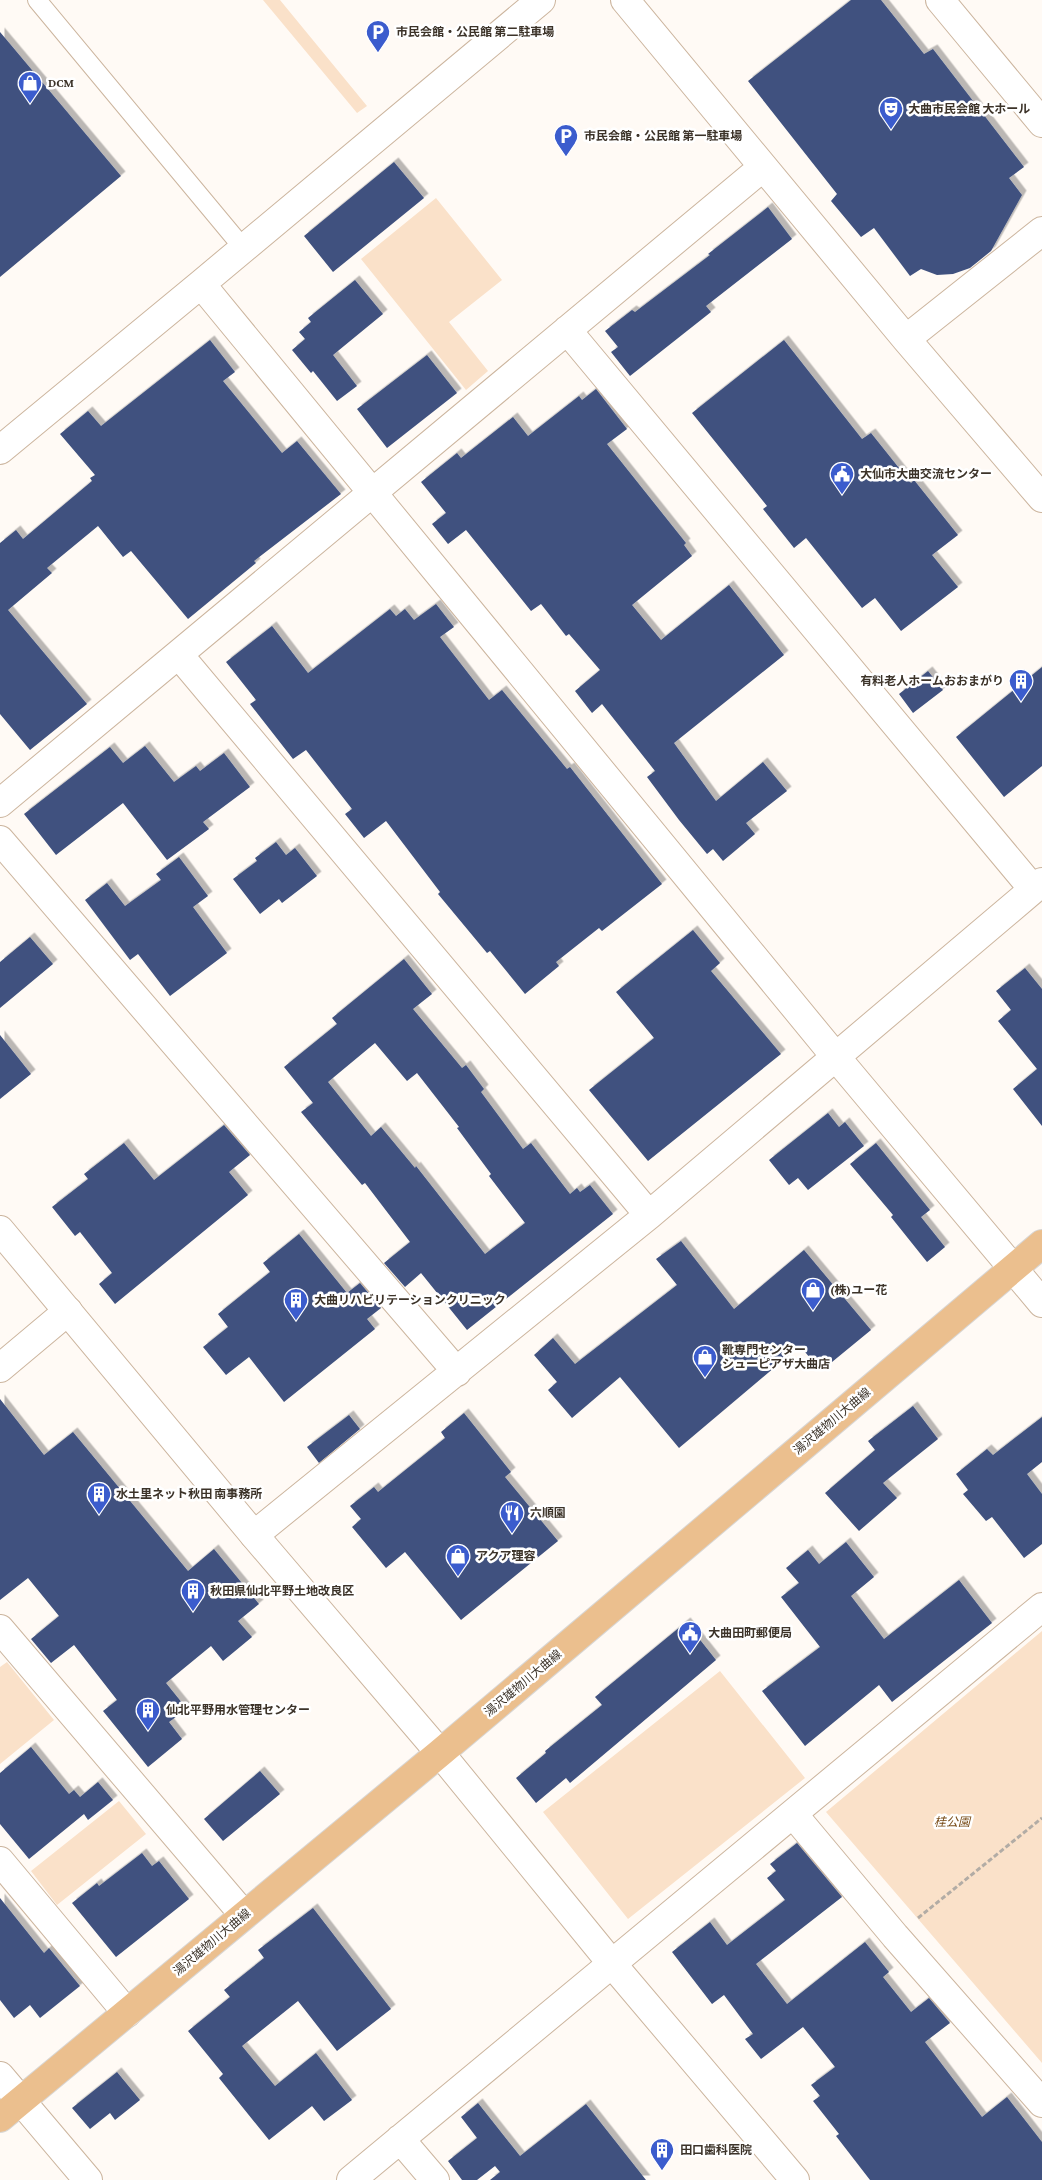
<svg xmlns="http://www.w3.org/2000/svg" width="1042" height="2180" font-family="'Crimson Pro','Noto Sans JP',serif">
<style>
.green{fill:#fae1c9}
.building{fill:#3f517f;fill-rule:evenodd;filter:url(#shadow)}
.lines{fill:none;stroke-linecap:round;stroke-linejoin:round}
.service-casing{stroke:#ccb59e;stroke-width:20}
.minor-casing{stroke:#ccb59e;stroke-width:30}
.tertiary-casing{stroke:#ccb59e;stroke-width:30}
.primary-casing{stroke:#d8d6d4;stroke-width:30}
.path{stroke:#b2aca5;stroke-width:3;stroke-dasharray:5 2.5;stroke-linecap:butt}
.service{stroke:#fff;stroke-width:18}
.minor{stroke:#fff;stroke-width:28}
.tertiary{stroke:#fff;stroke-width:28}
.primary{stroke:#ebbf8e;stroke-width:28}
.labels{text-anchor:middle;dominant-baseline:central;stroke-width:5;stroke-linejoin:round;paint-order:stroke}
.poi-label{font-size:12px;font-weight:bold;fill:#3c3329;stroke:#fff;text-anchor:start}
.street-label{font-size:12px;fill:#3c3329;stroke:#fff}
.park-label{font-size:12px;font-style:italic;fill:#784c18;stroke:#fff}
</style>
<defs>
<filter id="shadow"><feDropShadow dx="4.5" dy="-4.5" stdDeviation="0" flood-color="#0004"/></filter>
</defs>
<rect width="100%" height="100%" fill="#fffaf5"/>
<!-- green -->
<path class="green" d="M 263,0 L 280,0 L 367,106 L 357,113 Z
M 436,198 L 502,280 L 449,322 L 488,371 L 466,390 L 361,259 Z
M 1042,1631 L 1042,2063 L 826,1812 Z
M 7,1662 L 54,1720 L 0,1764 L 0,1667 Z
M 720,1671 L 805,1778 L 628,1919 L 543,1812 Z
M 119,1801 L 146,1834 L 57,1905 L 31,1871 Z"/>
<!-- building -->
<path class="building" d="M 851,0 L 881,0 L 924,54 L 933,49 L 1024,167 L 1009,178 L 1022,195 L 991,251 L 970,268 L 953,274 L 937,275 L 921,269 L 910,276 L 874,228 L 861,237 L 831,201 L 837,194 L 748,81 Z
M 0,32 L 121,176 L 0,277 Z
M 394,162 L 424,198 L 333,272 L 304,236 Z
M 768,207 L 792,239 L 706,306 L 711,312 L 630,376 L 611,352 L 618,347 L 605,331 L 632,310 L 635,312 L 710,255 L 708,254 Z
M 355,280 L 383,314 L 333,355 L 357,386 L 337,401 L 313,371 L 311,373 L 292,350 L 305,339 L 299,332 L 311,322 L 308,318 Z
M 210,340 L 235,372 L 223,381 L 282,453 L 297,441 L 341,494 L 254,561 L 256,563 L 188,619 L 131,551 L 123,557 L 98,526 L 47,568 L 52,573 L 8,610 L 87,704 L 30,750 L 0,714 L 0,543 L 16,530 L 23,539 L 92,481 L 90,478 L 95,475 L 60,434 L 88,411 L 101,426 Z
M 784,340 L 862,439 L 871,433 L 911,483 L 914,480 L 958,535 L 932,555 L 958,587 L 901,631 L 875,598 L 862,608 L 806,538 L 794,548 L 763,509 L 767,506 L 692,413 Z
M 427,355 L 457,393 L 387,448 L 357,409 Z
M 596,389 L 627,429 L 607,444 L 686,543 L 684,545 L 692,556 L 632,605 L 661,640 L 729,585 L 784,655 L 674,743 L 716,801 L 763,762 L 787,791 L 746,823 L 755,834 L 723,861 L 713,849 L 707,854 L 679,820 L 647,777 L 655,771 L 602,704 L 592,713 L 575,691 L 600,670 L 569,634 L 566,636 L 541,604 L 531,611 L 466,530 L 448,544 L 432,524 L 446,513 L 421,482 L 457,453 L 461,458 L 513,417 L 528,436 L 579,396 L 582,400 Z
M 436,604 L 454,627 L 440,637 L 489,700 L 502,690 L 567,769 L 570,767 L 662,884 L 602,931 L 599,928 L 556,962 L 559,966 L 525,994 L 490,951 L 487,953 L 438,894 L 440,892 L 386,821 L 364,838 L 345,814 L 352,809 L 306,750 L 293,759 L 250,704 L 256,700 L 226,662 L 272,626 L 308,673 L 390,609 L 396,616 L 405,609 L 414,620 Z
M 1042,667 L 1042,766 L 1004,797 L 956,737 Z
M 928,671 L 943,690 L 913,713 L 899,694 Z
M 145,746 L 174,782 L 196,766 L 200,771 L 224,753 L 250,787 L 203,822 L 209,829 L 167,860 L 123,803 L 56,855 L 24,814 L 110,747 L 123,763 Z
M 276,842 L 286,855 L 295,848 L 317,876 L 282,903 L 279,899 L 260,914 L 233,879 L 257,861 L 255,858 Z
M 179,857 L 208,896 L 193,907 L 227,953 L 170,996 L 138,954 L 130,960 L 85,900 L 107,883 L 125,906 L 161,880 L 156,874 Z
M 693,930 L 720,963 L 711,971 L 781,1054 L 648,1161 L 589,1090 L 654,1038 L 616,992 Z
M 30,937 L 53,964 L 0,1008 L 0,962 Z
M 404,959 L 432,994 L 413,1009 L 462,1068 L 466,1065 L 484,1089 L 481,1092 L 523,1149 L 531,1143 L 570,1194 L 577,1188 L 580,1192 L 590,1185 L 613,1214 L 467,1330 L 421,1273 L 405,1287 L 384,1263 L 410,1242 L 365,1183 L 362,1185 L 301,1112 L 313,1103 L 284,1067 L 337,1024 L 332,1018 ZM 375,1043 L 407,1081 L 417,1073 L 459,1127 L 457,1128 L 491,1174 L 489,1176 L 525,1223 L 485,1254 L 416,1166 L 415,1168 L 381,1127 L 371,1136 L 328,1082 Z
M 1025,968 L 1042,989 L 1042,1126 L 1013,1089 L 1037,1069 L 998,1021 L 1011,1010 L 996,991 Z
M 0,1035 L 31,1074 L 0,1099 Z
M 828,1113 L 839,1127 L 845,1122 L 864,1146 L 808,1190 L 798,1178 L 789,1185 L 769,1160 Z
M 224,1125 L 250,1155 L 229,1172 L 248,1195 L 115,1304 L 99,1284 L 112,1273 L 80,1232 L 75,1236 L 52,1207 L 88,1179 L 84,1174 L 124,1143 L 154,1180 Z
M 876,1143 L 930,1210 L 921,1217 L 945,1247 L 927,1262 L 891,1217 L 893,1215 L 850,1164 Z
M 299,1234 L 347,1293 L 360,1283 L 381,1308 L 367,1319 L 375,1329 L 284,1402 L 249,1357 L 226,1375 L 203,1347 L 228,1327 L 218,1314 L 270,1272 L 263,1263 Z
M 681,1241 L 734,1309 L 804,1250 L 871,1330 L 821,1371 L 800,1346 L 679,1448 L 620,1377 L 572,1418 L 548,1390 L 557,1382 L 534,1355 L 553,1338 L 575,1364 L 677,1285 L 656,1259 Z
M 0,1399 L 44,1455 L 73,1432 L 188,1571 L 214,1549 L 259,1604 L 238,1621 L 252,1637 L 223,1661 L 211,1646 L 166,1683 L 187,1709 L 169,1722 L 182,1739 L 148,1767 L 103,1711 L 117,1700 L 74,1645 L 51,1663 L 31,1639 L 59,1616 L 28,1578 L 0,1600 Z
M 913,1406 L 938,1439 L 883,1483 L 897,1498 L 859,1531 L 825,1493 L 875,1450 L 868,1441 Z
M 464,1413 L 511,1472 L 505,1477 L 558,1541 L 461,1620 L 405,1552 L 386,1568 L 352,1527 L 361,1519 L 350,1506 L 374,1487 L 378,1492 L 445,1438 L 441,1432 Z
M 349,1415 L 360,1429 L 319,1463 L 307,1447 Z
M 1042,1417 L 1042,1462 L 1027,1474 L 1042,1494 L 1042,1544 L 1024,1558 L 992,1517 L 986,1521 L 963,1494 L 968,1490 L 956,1474 L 987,1449 L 993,1455 Z
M 846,1542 L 874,1577 L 851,1596 L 884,1639 L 959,1580 L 992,1623 L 892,1702 L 879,1685 L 805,1746 L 762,1691 L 820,1647 L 781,1597 L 799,1583 L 786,1568 L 808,1550 L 819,1564 Z
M 686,1622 L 716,1660 L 570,1783 L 566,1778 L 536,1803 L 516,1778 L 546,1753 L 545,1751 L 602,1705 L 595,1697 Z
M 31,1747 L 69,1794 L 74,1790 L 80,1797 L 98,1782 L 113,1800 L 88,1820 L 84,1814 L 29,1859 L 0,1824 L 0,1773 Z
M 260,1771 L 280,1794 L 223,1841 L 204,1819 Z
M 797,1843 L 842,1897 L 756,1964 L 787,2004 L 865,1942 L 889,1972 L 883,1977 L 911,2012 L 929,1998 L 950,2023 L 925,2042 L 982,2117 L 1007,2097 L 1042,2142 L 1042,2180 L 870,2180 L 836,2136 L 839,2134 L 813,2101 L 820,2096 L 811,2085 L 835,2067 L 803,2027 L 761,2059 L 745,2039 L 753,2034 L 724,1995 L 712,2004 L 672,1952 L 710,1922 L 727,1945 L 785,1900 L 767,1878 L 776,1871 L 770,1864 Z
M 142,1853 L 152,1866 L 159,1861 L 189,1899 L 116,1957 L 72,1903 L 97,1883 L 99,1886 Z
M 0,1898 L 44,1953 L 49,1948 L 80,1986 L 40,2018 L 30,2005 L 14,2018 L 0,2000 Z
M 313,1908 L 391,2009 L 337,2051 L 298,2001 L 242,2046 L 275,2086 L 316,2053 L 352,2100 L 324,2121 L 312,2106 L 269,2140 L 219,2078 L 223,2074 L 188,2031 L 230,1997 L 224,1990 L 264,1958 L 258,1950 Z
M 117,2072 L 140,2100 L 115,2120 L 110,2113 L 90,2129 L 72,2108 Z
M 478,2103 L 520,2156 L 586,2104 L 646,2180 L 490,2180 L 500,2172 L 495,2166 L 477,2180 L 462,2180 L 448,2161 L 477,2138 L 461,2117 Z"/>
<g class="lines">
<!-- service casing -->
<g class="service-casing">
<path id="service" d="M 37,0 L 244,249"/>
</g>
<!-- minor casing -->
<g class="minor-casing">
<path id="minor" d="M 625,0 L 906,339 L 1042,498
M 201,284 L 835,1056 L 1042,1303
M 567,330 L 1033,889
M 906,339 L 1042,231
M 0,450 L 201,284 L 541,0
M 179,655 L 649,1215
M 0,803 L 763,167
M 0,840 L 457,1372
M 0,1368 L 68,1311
M 254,1535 L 649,1215 L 1042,882
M 0,1629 L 244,1915
M 793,1814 L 895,1936 L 1042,2103
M 0,1861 L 127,2013
M 0,2076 L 88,2180
M 400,2139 L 435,2180
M 351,2180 L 1042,1607"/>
</g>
<!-- tertiary casing -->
<g class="tertiary-casing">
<path id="tertiary" d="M 940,0 L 1042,123
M 0,1230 L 254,1535 L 440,1753 L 613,1965 L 795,2180"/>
</g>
<!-- primary casing -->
<g class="primary-casing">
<path id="primary" d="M 0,2118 L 440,1753 L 1042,1244"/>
</g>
<!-- path -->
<path class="path" d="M 918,1918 L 1042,1818"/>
<!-- service -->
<use href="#service" class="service"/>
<!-- minor -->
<use href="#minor" class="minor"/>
<!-- tertiary -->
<use href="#tertiary" class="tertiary"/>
<!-- primary -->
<use href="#primary" class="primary"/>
</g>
<!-- icons -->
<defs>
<g id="parking-pin" transform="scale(1.25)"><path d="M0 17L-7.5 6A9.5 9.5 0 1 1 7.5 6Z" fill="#3b5ccd" stroke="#fff"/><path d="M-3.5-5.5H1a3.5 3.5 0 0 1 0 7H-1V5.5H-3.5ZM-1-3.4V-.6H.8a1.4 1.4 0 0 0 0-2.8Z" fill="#fff"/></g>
<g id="shop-pin" transform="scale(1.25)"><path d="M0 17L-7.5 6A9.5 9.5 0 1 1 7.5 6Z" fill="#3b5ccd" stroke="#fff"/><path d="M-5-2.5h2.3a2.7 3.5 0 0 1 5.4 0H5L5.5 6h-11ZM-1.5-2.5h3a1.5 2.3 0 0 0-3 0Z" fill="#fff"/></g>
<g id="theatre-pin" transform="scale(1.25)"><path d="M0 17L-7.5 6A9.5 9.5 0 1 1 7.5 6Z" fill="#3b5ccd" stroke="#fff"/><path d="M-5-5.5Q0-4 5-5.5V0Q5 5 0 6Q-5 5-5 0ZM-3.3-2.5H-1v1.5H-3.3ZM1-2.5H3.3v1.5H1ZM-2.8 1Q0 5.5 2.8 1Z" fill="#fff"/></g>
<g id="civic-pin" transform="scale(1.25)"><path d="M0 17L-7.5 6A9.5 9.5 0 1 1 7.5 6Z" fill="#3b5ccd" stroke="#fff"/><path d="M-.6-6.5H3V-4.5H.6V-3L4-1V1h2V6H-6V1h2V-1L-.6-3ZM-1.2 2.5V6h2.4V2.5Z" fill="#fff"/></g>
<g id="building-pin" transform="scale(1.25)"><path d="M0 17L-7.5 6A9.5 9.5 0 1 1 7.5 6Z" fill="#3b5ccd" stroke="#fff"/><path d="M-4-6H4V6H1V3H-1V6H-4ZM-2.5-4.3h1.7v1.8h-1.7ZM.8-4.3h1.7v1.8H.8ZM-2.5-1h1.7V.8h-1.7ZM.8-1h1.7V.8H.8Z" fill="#fff"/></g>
<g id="restaurant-pin" transform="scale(1.25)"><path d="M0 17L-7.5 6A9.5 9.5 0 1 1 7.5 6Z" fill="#3b5ccd" stroke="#fff"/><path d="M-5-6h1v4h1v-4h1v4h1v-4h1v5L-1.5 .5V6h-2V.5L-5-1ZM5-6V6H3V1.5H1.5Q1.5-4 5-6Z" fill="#fff"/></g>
</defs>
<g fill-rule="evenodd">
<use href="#parking-pin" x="378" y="32"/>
<use href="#shop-pin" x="30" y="83"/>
<use href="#theatre-pin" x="891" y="109"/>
<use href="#parking-pin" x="566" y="136"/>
<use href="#civic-pin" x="842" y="474"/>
<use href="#building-pin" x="1021" y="681"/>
<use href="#shop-pin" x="813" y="1290"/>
<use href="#building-pin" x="296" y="1300"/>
<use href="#shop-pin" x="705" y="1357"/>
<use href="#building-pin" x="99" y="1494"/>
<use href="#restaurant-pin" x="512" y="1513"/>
<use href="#shop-pin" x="458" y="1556"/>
<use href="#building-pin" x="193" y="1591"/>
<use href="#civic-pin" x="690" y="1633"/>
<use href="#building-pin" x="148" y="1710"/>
<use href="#building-pin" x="662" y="2150"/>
</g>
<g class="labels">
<!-- poi labels -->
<g class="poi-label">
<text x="396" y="32">市民会館・公民館 第二駐車場</text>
<text x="48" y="83">DCM</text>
<text x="908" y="109">大曲市民会館 大ホール</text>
<text x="584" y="136">市民会館・公民館 第一駐車場</text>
<text x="860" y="474">大仙市大曲交流センター</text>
<text x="1004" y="681" text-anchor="end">有料老人ホームおおまがり</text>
<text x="830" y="1290">(株)ユー花</text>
<text x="314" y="1300">大曲リハビリテーションクリニック</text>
<text x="722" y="1350">靴専門センター<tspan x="722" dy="14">シューピアザ大曲店</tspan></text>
<text x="116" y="1494">水土里ネット秋田 南事務所</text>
<text x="530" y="1513">六順園</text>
<text x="476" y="1556">アクア理容</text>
<text x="210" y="1591">秋田県仙北平野土地改良区</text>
<text x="708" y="1633">大曲田町郵便局</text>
<text x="166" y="1710">仙北平野用水管理センター</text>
<text x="680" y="2150">田口歯科医院</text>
</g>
<!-- street labels -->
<g class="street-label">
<text transform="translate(832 1421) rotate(-40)">湯沢雄物川大曲線</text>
<text transform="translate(523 1683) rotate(-40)">湯沢雄物川大曲線</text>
<text transform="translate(212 1942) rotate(-40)">湯沢雄物川大曲線</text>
</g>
<!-- park labels -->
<g class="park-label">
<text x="952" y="1822">桂公園</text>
</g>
</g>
</svg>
